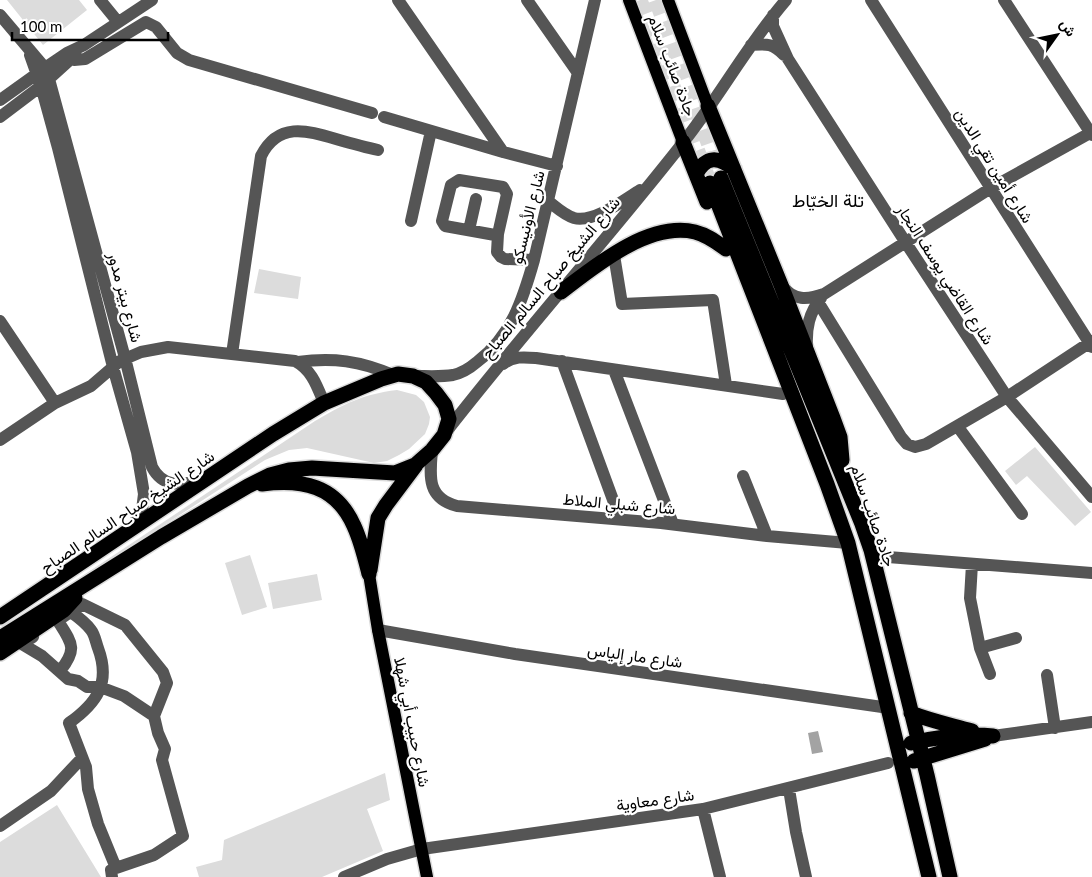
<svg xmlns="http://www.w3.org/2000/svg" width="1092" height="877" font-family="Lato,Vazirmatn,sans-serif">
<style>
.green{fill:#dcdcdc}
.water{fill:#a3a3a3}
.lines{fill:none;stroke-linecap:round;stroke-linejoin:round}
.highway-tunnel{stroke:#d9d9d9;stroke-width:15;stroke-dasharray:15 8;stroke-linecap:butt}
.major-casing{stroke:#dbdbdb;stroke-width:15}
.highway-casing{stroke:#dbdbdb;stroke-width:18}
.minor{stroke:#555;stroke-width:12}
.major{stroke:#000;stroke-width:12}
.highway{stroke:#000;stroke-width:15}
.labels{text-anchor:middle;dominant-baseline:central;stroke-width:4.5;stroke-linejoin:round;paint-order:stroke}
.street-label{font-size:16px;fill:#000;stroke:#fff}
.neighbourhood-label{font-size:18px;fill:#000;stroke:#fff}
</style>
<rect width="100%" height="100%" fill="#fff"/>
<!-- green -->
<path class="green" d="M 7,0 L 79,0 L 87,10 L 43,45 Z
M 259,269 L 301,277 L 298,299 L 254,293 Z
M 397,390 L 416,395 L 424,402 L 430,417 L 429,424 L 425,434 L 409,449 L 399,455 L 387,461 L 374,463 L 307,448 L 289,450 L 265,460 L 0,631 L 315,421 C 344,404 363,394 397,390 Z
M 1035,447 L 1091,512 L 1075,526 L 1027,476 L 1016,485 L 1005,471 Z
M 250,555 L 267,607 L 242,615 L 225,563 Z
M 317,574 L 322,600 L 273,609 L 268,583 Z
M 385,773 L 390,800 L 367,809 L 383,851 L 322,877 L 199,877 L 196,867 L 222,860 L 224,840 Z
M 57,805 L 101,877 L 0,877 L 0,842 Z"/>
<!-- water -->
<path class="water" d="M 818,731 L 823,752 L 812,754 L 808,733 Z"/>
<g class="lines">
<!-- highway-tunnel -->
<path class="highway-tunnel" d="M 640,0 L 710,183
M 656,0 L 721,178"/>
<!-- major casing -->
<g class="major-casing">
<path id="major" d="M 629,0 L 683,142
M 668,0 L 708,106
M 369,574 L 378,630 L 427,877"/>
</g>
<!-- highway casing -->
<g class="highway-casing">
<path id="highway" d="M 708,106 L 781,285 L 833,418 L 840,437 L 842,460
M 683,142 L 707,202
M 696,174 C 706,156 718,156 734,169
M 721,178 L 862,524 L 871,550 L 927,775 L 950,877
M 710,183 L 827,484 L 848,543 L 929,877
M 561,292 C 595,266 649,221 695,232 C 707,235 716,242 726,249
M 262,484 C 302,479 336,485 354,526 C 361,541 365,558 369,574
M 370,570 L 378,518 L 386,505 L 416,465
M 0,617 L 273,434 L 324,403 L 381,379 L 398,374 L 413,376 L 426,382 L 436,393 L 445,405 L 449,419 L 444,435 L 432,450 L 415,465 L 395,473 L 312,468 L 289,470 L 270,475 L 248,486 L 161,537 L 0,638
M 0,653 L 64,610 L 75,598
M 911,713 C 931,721 951,725 972,731
M 911,743 C 938,737 965,733 993,736
M 914,761 L 985,739"/>
</g>
<!-- minor -->
<path class="minor" d="M 100,0 L 118,22
M 398,0 L 503,152
M 527,0 L 578,73
M 871,0 L 1092,347
M 1004,0 L 1092,135
M 0,15 L 45,68 L 49,79 L 125,358 L 152,467 C 163,488 180,485 201,481
M 773,15 L 773,26 L 788,59 L 906,243 L 1007,397 L 1092,497
M 751,45 C 767,44 772,43 784,55
M 67,53 L 74,60 L 85,59 L 146,22 L 156,27 L 177,53 L 189,60 L 372,113
M 30,55 L 41,86 L 58,148 L 113,367 L 137,452 L 144,494 L 142,510 L 132,527
M 0,100 L 45,68 L 67,53 L 84,45 L 152,0
M 0,117 L 41,86 L 73,57
M 384,117 L 503,152 L 557,166
M 459,180 L 503,187 L 507,194 L 498,234 L 495,235 L 445,226 L 442,221 L 451,185 Z
M 548,201 C 556,207 564,215 574,218 C 594,223 624,200 640,190
M 411,221 L 431,131
M 469,230 L 476,199
M 498,234 L 497,252 L 501,257 L 505,259 L 534,260
M 614,255 L 622,304 L 713,300 L 726,385
M 781,285 C 794,301 807,300 824,294 L 991,188 L 1092,132
M 818,302 L 901,437 L 907,444 L 915,447 L 926,444 L 1007,397 L 1092,341
M 0,321 L 55,403
M 807,347 C 806,328 809,313 821,298
M 232,354 L 261,156 C 278,122 306,130 336,139 C 350,143 364,147 378,150
M 562,361 L 620,519
M 298,362 C 333,357 360,361 393,375
M 503,364 C 513,356 524,357 536,358 L 783,394
M 614,370 L 673,524
M 415,376 C 427,376 441,377 453,375 C 462,373 470,368 477,362 C 511,337 523,299 534,260 L 595,0
M 958,427 L 1022,514
M 446,432 C 522,334 605,242 682,144 C 719,98 747,45 786,0
M 0,440 L 55,403 L 91,386 L 120,361 L 141,352 L 168,347 L 295,361 C 312,370 317,386 324,403
M 432,450 C 430,475 426,498 457,506 L 661,523 L 767,536 L 848,543
M 743,476 L 767,536
M 871,550 L 888,557 L 1092,573
M 972,564 L 970,598 L 980,648 L 990,674
M 71,612 C 78,617 86,623 91,630 C 95,635 96,643 98,648 C 111,683 97,703 69,723 L 86,767 L 88,789 L 98,824 L 116,868 L 111,870 L 112,877
M 60,619 L 82,604 L 125,625 L 163,672 L 167,683 L 154,716 L 158,733 L 165,749 L 162,760 L 183,836 L 154,855 L 116,868
M 58,621 C 72,643 78,649 60,671
M 378,630 L 515,654 L 889,708
M 33,637 L 22,644 L 42,656 L 68,679 L 78,681 L 87,687 L 100,687 L 124,696 L 154,716
M 980,648 L 1016,638
M 1047,675 L 1055,728
M 993,736 L 1092,722
M 789,789 L 796,832 L 806,877
M 703,809 L 720,877
M 0,826 L 51,791 L 82,758
M 344,877 L 387,859 L 422,849 L 703,809 L 888,763"/>
<!-- major -->
<use href="#major" class="major"/>
<!-- highway -->
<use href="#highway" class="highway"/>
</g>
<g class="labels">
<!-- street labels -->
<g class="street-label">
<text transform="translate(673 65) rotate(69)">جادة صائب سلام</text>
<text transform="translate(995 165) rotate(58)">شارع أمين تقي الدين</text>
<text transform="translate(527 217) rotate(-76)">شارع الأونيسكو</text>
<text transform="translate(946 274) rotate(57)">شارع القاضي يوسف النجار</text>
<text transform="translate(550 277) rotate(-50)">شارع الشيخ صباح السالم الصباح</text>
<text transform="translate(126 297) rotate(75)">شارع بيتر مدور</text>
<text transform="translate(619 503) rotate(5)">شارع شبلي الملاط</text>
<text transform="translate(127 511) rotate(-34)">شارع الشيخ صباح السالم الصباح</text>
<text transform="translate(874 515) rotate(71)">جادة صائب سلام</text>
<text transform="translate(635 655) rotate(8)">شارع مار إلياس</text>
<text transform="translate(413 722) rotate(79)">شارع حبيب أبي شهلا</text>
<text transform="translate(655 799) rotate(-8)">شارع معاوية</text>
</g>
<!-- neighbourhood labels -->
<g class="neighbourhood-label">
<text x="828" y="200">تلة الخيّاط</text>
</g>
</g>
<!-- north arrow -->
<g transform="translate(1057 35) rotate(57)" stroke="#ffffff" stroke-width="4" paint-order="stroke">
<path d="M0-4L9 19L0 12L-9 19Z" fill="#000000"/>
<text y="-8" font-size="14" font-weight="bold" text-anchor="middle" fill="#000000">ش</text>
</g>
<!-- scale -->
<path d="M12 32v8h156v-8" fill="none" stroke="#000000" stroke-width="2.5"/>
<text x="20" y="32" font-size="15" fill="#000000" stroke="#ffffff" stroke-width="4" paint-order="stroke">100 m</text>
</svg>
